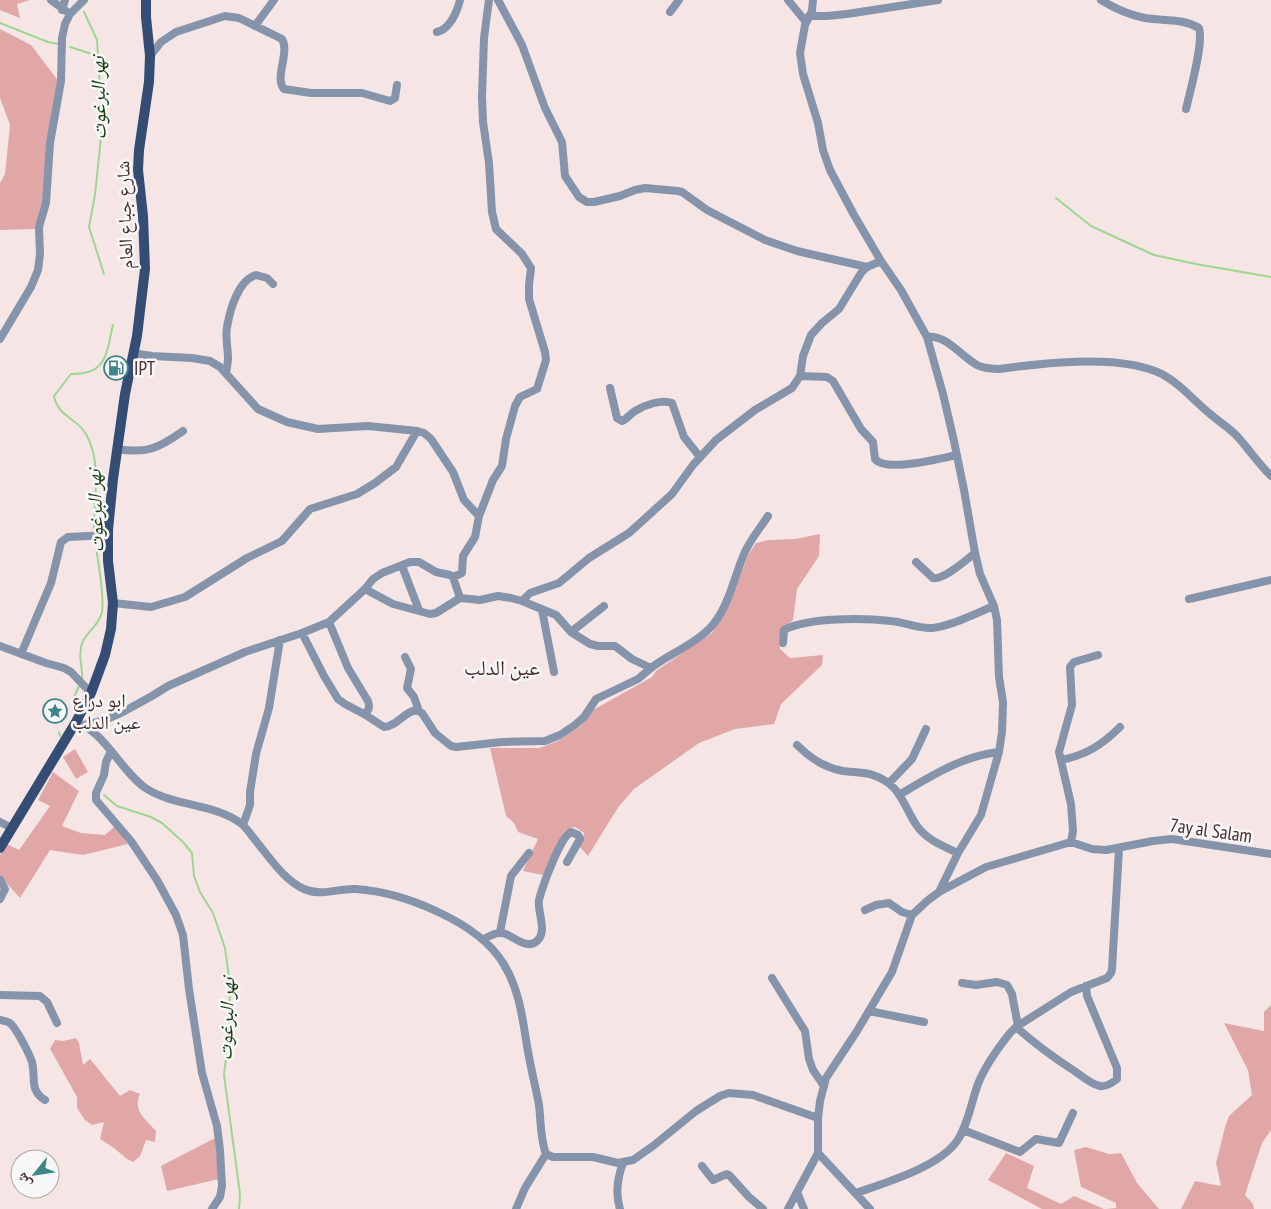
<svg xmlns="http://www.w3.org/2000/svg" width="1271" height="1209" font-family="'PT Sans Narrow','Noto Naskh Arabic',sans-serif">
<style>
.green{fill:#e1a7a7}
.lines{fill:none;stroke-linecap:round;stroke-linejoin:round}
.stream{stroke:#9ed690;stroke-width:2}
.minor{stroke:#8594ab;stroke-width:8}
.major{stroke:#354d74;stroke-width:10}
.labels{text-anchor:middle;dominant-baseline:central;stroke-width:5;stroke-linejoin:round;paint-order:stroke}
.street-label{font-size:19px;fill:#492c2c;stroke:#f7f7f7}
.poi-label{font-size:19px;fill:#492c2c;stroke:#f7f7f7;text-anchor:start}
.water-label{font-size:20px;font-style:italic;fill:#1b3f11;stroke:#f7f7f7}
.quarter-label{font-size:21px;fill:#492c2c;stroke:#f7f7f7}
</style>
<rect width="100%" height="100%" fill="#f5e6e5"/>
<!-- green -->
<path class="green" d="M 0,0 L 30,0 L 17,4 L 20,18 L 0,10 Z
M 0,29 L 31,45 L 59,82 L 44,206 L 36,229 L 0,230 L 0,183 L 5,174 L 10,125 L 0,98 Z
M 820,534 L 819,556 L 797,589 L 793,620 C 782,628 778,635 780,649 L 790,658 L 823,655 L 822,665 L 781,704 L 774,724 L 735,729 L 699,743 L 634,789 L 619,806 L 588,856 L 579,846 L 584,833 L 575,827 L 570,828 L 564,832 L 543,875 L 523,871 L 538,839 L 518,832 L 514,823 L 506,816 L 490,748 L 539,748 L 558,741 L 580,727 L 593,710 L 652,677 L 656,671 L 712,633 L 735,590 L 748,555 L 756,543 L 769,540 L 795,539 Z
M 75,749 L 88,772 L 76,779 L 63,757 Z
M 53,772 L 79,791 L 62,826 L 81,833 L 105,835 L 115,826 L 128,844 L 83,855 L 50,850 L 20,898 L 0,876 L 0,855 L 7,844 L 19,850 L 50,806 L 38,800 Z
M 1271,1005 L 1271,1130 L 1262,1143 L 1245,1195 L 1253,1204 L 1254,1209 L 1181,1209 L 1195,1181 L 1221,1186 L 1216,1163 L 1225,1127 L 1229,1116 L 1252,1095 L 1248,1070 L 1224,1023 L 1264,1031 L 1264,1012 Z
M 76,1038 L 79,1043 L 83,1065 L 90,1059 L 120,1096 L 130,1090 L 140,1094 C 132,1110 146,1120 156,1131 L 155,1142 L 146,1140 L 140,1156 L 133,1162 L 127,1159 L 114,1148 L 100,1139 L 104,1122 L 92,1125 L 85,1120 L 77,1108 L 77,1097 L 53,1054 L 50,1049 L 55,1040 L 63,1041 Z
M 215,1138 L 219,1179 L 167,1191 L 161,1166 Z
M 1086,1147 L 1109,1154 L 1121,1153 L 1137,1183 L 1159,1209 L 1106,1209 L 1116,1208 L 1116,1203 L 1081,1187 L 1074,1150 Z
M 1006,1153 L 1034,1166 L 1027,1188 L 1061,1204 L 1074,1196 L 1104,1209 L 1042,1209 L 988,1180 Z"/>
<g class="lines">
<!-- stream -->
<path class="stream" d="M 84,12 L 97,40 L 101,106 L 101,137 L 95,195 L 89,227 L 104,274
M 0,23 L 48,42 L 59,44
M 70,47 L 98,56
M 1056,198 L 1091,226 L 1154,255 L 1196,264 L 1271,277
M 94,534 C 93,501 103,464 86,434 C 77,418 58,417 54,396 L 71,374 C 107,375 106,354 113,325
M 82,679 C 83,667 77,653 83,641 C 88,631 100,624 102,612 C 105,595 97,557 95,539
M 72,702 L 79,686
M 59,732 L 60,736
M 104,795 L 117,806 L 151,817 L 162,823 L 183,842 L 192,853 L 194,876 L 200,892 L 213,913 L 225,948 L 230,985 L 229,1032 L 224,1075 L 240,1194 L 239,1209"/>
<!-- minor -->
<path class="minor" d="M 51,0 L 70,14
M 498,0 L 522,45 L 545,108 L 562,142 L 565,176 L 579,197 L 587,202 L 594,202 L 620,196 L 635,190 L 645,188 L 678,191 L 682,192 L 707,210 L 765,240 L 797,251 L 867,267
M 788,0 L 806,22
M 813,0 L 812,11 L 805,25 L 800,53 L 803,74 L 818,123 L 823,150 L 830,170 L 854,215 L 881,261 L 901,290 L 927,337 L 943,394 L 954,441 L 964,490 L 975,553 L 980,574 L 994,606 L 997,620 L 999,677 L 1003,702 L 1002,732 L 999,752 L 981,815 L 958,853 L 939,892
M 1101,0 C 1114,8 1130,15 1145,18 C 1163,21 1182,18 1199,28 C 1204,43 1190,91 1186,109
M 62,10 L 65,0
M 670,12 L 679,0
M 809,16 L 827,16 L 847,14 L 938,0
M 255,26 L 274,0
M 437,32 C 450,29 457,12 460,0
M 150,56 L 161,42 L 176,32 L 225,16 L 239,18 L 282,39 C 290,53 274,78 284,89 L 311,93 L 362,93 L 390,101 L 395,98 L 397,85
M 927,337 C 947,334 962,358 979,366 C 985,368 992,369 999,369 C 1044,363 1112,355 1155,371 C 1176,379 1192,399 1209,413 C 1218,421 1228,427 1236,435 C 1248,448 1258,463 1271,476
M 0,339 L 31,287 L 38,270 L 40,254 L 39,227 L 46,203 L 50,143 L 61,81 L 62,38 L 65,24 L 70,14 L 84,0
M 133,353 L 152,356 L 192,358 L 210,361 L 220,367 L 258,409 L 287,422 L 318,429 L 368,426 L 417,431
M 226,373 C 227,368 228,363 228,358 C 228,348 225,337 227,327 C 230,310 238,280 256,275 L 267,278 L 273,284
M 800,376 L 827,377 L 833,381 L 861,429 L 873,442 L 875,459 C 886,473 941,458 957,455
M 610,388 L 617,418 L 622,421 C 627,419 630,414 635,411 C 645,405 661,399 672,403 L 684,437 L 700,457
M 117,449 C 147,454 159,448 183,431
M 916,562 L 933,578 C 944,580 966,560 975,553
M 402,566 L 419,610
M 453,577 L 462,573 L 463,556 L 475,537 L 479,516 L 493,480 L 502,466 L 506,439 L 515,406 L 520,397 L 537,389 L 546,360 L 545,352 L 529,299 L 529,285 L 531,268 L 522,254 L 496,229 L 492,212 L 489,163 L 483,122 L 482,97 L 484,38 L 489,0
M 1189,599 L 1271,580
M 522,601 L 530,593 L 559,583 L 589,558 L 629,533 L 672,494 L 693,465 L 716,440 L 755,410 L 792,388 L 800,376 L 803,356 L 811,335 L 822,323 L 839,309 L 861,273 L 867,267 L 881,261
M 113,603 L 151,607 L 185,597 L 247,558 L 282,541 L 310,509 L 357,494 L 375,483 L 396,467 L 417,431 L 424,433 L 431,439 L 453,472 L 464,500 L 479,516
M 542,610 L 554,672
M 329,622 L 348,668 L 368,701 C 370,708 369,710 364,714
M 571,632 L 604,606
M 302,633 L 324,676 L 338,699 L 345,704 L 364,714 L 384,727 C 397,726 404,712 416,710 L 422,713 L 435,733 L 451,746 L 456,747 L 502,742 L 545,741 L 560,735 L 575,725 L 584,717 L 596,699 L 638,679 L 651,668 L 632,659 L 615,646 L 598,646 L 590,644 L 571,632 L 556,615 L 522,601 L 511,598 L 498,596 L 480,600 L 460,598 L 436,613 L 430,614 L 393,604 L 365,589
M 783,643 L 784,630 C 808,617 864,618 891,621 C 904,622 919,629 932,628 C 952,626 976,613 994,606
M 0,646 L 46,663 L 64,668 L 71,672 L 91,693
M 21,654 L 51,583 L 61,542 L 68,537 L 108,535
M 405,657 L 411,669 L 407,688 L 414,697 L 419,711
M 651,668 C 669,654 692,646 709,629 C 727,611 733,582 742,559 C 747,543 759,530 768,516
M 76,722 C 105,732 122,773 147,789 C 176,807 214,803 242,824 C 247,829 252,836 256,841 C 270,858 284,880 304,889 C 322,897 338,888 356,889 C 403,892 478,922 503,963 C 521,991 523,1025 529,1057 C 532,1073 536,1089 539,1105 C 541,1121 540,1138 546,1154 L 553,1157 L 593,1157 L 618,1163 L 633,1160 L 653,1146 L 696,1111 L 720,1096 L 729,1093 L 753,1095 L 818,1118
M 84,725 L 102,721 L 121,713 L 152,696 L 168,686 L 245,652 L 302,633 L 329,622 L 365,589 L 373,579 L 382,573 L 410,562 L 419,562 L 436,572 L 450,575 L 453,577 L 460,598
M 797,745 C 810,758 825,768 843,771 C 861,773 871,771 887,782 C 902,792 907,812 917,826 C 927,840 943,846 958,853
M 111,751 L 106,762 L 104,775 L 96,793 L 96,800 L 131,841 L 157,880 L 176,915 L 183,935 L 189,989 L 202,1073 L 217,1126 L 220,1150 L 222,1186 L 220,1197 L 212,1209
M 1061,760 C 1086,755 1102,745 1120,727
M 889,783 L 912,759 L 926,729
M 899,795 C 931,776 962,756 999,752
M 0,822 L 12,828
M 243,825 L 250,805 L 250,792 L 256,754 L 269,708 L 280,640
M 1071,842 L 1073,831 L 1071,804 L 1059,752 L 1072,705 L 1070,667 L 1074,662 L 1098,655
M 0,880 L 5,889 L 0,899
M 865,910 L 876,905 L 889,903 L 902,912 L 912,915
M 500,932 L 511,876 L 529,853
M 484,939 C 489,936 495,932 502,933 C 512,934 526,951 537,941 C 548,931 537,912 539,900 C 542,888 560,837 571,832 L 578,835 L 580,839 L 567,862
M 772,978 L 805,1031 L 809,1059 L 813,1070 L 824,1086
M 962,983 L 976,985 L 997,982 L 1007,985 L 1012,994 L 1018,1026
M 0,995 L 40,996 L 47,1002 L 57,1023
M 869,1011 L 924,1022
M 0,1020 C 4,1021 8,1021 11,1024 C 17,1030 29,1053 32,1062 C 36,1078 29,1090 45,1100
M 1016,1027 C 1035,1044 1054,1058 1076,1072 C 1083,1077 1091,1084 1100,1086 C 1106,1087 1112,1083 1117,1079 L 1117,1068 L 1087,996 L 1086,986
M 963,1130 L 1020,1152 L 1036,1139 L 1059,1143 L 1073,1113
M 818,1153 L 870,1209
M 702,1166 L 713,1180 L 727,1174 L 729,1175 L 749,1197 L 763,1209
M 797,1192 L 804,1209
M 856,1193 C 885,1183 939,1167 957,1141 C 968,1125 971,1103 978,1084 C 985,1066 998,1048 1010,1033 L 1016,1027 L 1071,992 L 1107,978 L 1111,973 L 1112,969 L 1119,849
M 516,1209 L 525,1188 L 546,1154
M 620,1209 C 615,1193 617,1179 623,1163
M 788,1209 L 818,1153 L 818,1118 L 820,1101 L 826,1078 L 857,1031 L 892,972 L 912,915 L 927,901 L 939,892 L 986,867 L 1071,842 L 1092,849 L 1106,850 L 1153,841 L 1172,839 L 1271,854"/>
<!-- major -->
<path class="major" d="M 0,848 L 76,722 L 91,693 L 105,655 L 111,629 L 113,603 L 108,561 L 108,530 L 113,479 L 125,394 L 137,336 L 145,269 L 143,216 L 138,170 L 139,150 L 149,82 L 150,56 L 146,17 L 146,0"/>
</g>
<!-- icons -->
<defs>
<g id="fuel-ring" transform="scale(1.25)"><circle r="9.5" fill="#f7f7f7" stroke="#3d8588" stroke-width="1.5"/><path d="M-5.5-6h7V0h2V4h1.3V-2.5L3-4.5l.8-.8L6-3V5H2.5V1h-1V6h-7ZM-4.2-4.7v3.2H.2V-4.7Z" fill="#3d8588"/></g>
<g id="sight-ring" transform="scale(1.25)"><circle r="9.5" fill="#f7f7f7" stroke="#3d8588" stroke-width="1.5"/><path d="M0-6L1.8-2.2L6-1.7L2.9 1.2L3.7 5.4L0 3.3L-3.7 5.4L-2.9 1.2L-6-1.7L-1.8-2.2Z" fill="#3d8588"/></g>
</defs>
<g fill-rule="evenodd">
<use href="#fuel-ring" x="116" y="368"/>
<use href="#sight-ring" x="55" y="711"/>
</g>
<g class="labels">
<!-- street labels -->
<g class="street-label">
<text transform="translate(124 215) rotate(-92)">شارع جباع العام</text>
<text transform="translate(1211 830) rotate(8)">7ay al Salam</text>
</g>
<!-- poi labels -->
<g class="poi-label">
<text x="134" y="368">IPT</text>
<text x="72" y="700">ابو دراع<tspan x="72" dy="22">عين الدلب</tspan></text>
</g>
<!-- water labels -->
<g class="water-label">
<text transform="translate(98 98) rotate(-91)">نهر البرغوت</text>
<text transform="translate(95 511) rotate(-92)">نهر البرغوت</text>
<text transform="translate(226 1019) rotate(-88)">نهر البرغوت</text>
</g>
<!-- quarter labels -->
<g class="quarter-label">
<text x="502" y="667">عين الدلب</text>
</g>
</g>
<!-- north arrow -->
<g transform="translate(35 1174) rotate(240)"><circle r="24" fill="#f7f7f7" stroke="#b1a6a6"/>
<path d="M0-4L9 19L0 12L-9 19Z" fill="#3d8588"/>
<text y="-8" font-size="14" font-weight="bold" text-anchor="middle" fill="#492c2c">ش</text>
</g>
</svg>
